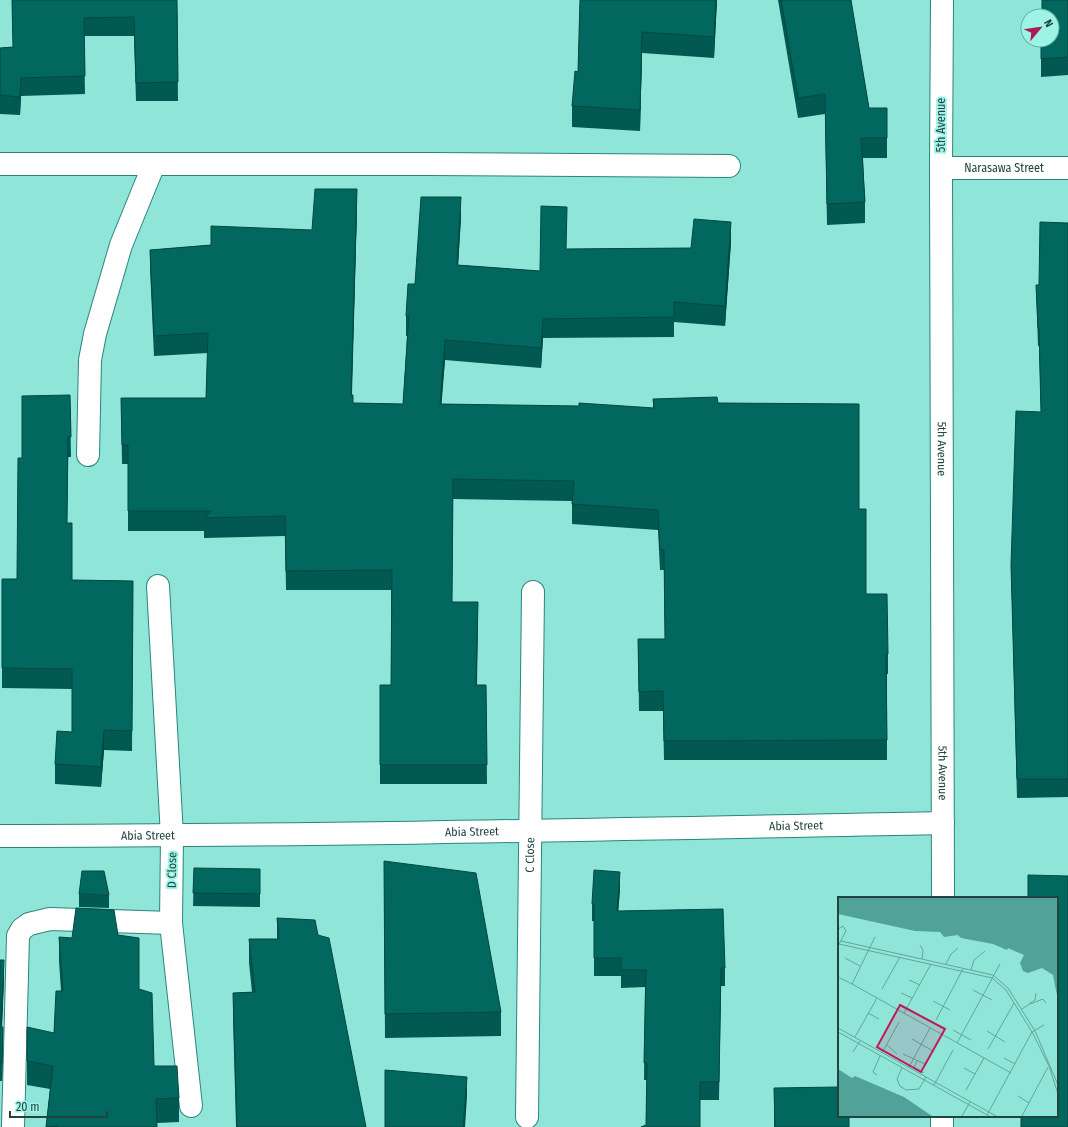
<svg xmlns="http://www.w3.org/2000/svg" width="1068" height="1127" font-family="'Fira Sans Condensed',sans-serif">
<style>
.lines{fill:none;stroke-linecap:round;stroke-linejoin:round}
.minor-casing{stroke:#2b857b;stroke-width:24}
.minor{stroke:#fff;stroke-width:22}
.wall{fill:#025952}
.shaded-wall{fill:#014942}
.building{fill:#02685f;stroke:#014942}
.labels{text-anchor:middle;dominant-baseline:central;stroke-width:4;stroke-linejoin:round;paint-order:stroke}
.street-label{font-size:12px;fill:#20443f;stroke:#9df3e6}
.inset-road{fill:none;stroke:#63a59b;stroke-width:1}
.view{fill:#c2185b;fill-opacity:0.15;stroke:#c2185b;stroke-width:2}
.inset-edge{fill:none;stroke:#20443f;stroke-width:2}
</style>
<rect width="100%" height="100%" fill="#90e5d9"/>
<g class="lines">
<!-- minor casing -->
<g class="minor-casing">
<g id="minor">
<path id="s1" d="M 942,0 L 941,168 L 943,898"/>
<path d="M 0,164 L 430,164 L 729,166"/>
<path id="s2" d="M 941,168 L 1068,168"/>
<path d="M 88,455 L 90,360 L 95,334 L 121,245 L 154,164"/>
<path d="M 158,586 L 172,836 L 171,923 L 191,1106"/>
<path id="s3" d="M 0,836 C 314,836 629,829 943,823"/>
<path id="s4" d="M 527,1117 L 533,592"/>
<path d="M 13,1127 L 18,936 L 22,929 L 29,924 L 50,919 L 171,923"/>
<path d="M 942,1127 L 942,1116"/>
</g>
</g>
<!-- minor -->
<use href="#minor" class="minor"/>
</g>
<!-- wall -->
<path class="wall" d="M 12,0 L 177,0 L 178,101 L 136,101 L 134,36 L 84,36 L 85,94 L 21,96 L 20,115 L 0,114 L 0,48 L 13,47 Z
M 580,0 L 717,0 L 714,58 L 642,53 L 640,131 L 572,127 L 572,106 L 578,72 Z
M 778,0 L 851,0 L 869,108 L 887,138 L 887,158 L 863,158 L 865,202 L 865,223 L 827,225 L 825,114 L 798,118 Z
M 1068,0 L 1068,75 L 1041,77 L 1041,59 Z
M 357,208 L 352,395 L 353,403 L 403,404 L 407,336 L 406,336 L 406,316 L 415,284 L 461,217 L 458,265 L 540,271 L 566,249 L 691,248 L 731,242 L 725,326 L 674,322 L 674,337 L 543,338 L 541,368 L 445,360 L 441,404 L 653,408 L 653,399 L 718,403 L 859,509 L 866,594 L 888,654 L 888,674 L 887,674 L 887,760 L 664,760 L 663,711 L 639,711 L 638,639 L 665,639 L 664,570 L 660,570 L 658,530 L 572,524 L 572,501 L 453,499 L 452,602 L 478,622 L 477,685 L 486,685 L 487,784 L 380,784 L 380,685 L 391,685 L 391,590 L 286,590 L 285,536 L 204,538 L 204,531 L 128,531 L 128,464 L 122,464 L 121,398 L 206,398 L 208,353 L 154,356 L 150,269 L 150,250 L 211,245 L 312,230 Z
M 1068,223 L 1068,797 L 1017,798 L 1011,565 L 1041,412 L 1039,346 L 1038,346 L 1036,285 L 1039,285 Z
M 70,395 L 71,457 L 68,457 L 67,523 L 72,580 L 133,581 L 132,751 L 104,750 L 101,787 L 55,784 L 55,764 L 72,732 L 72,689 L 2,688 L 2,579 L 17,579 L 22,458 Z
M 384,861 L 501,1012 L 501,1036 L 385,1038 Z
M 194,868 L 260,882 L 260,907 L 193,906 Z
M 620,889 L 618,911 L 725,968 L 725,986 L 721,986 L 719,1100 L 700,1100 L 646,1125 L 647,1080 L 644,1080 L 645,987 L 621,988 L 621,976 L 594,976 L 594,921 L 592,921 L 592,904 Z
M 79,894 L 109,895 L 109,908 L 79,907 Z
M 277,918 L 318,935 L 366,1127 L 236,1127 L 233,1017 L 233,993 L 252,992 L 249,963 L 249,939 L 277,939 Z
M 118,935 L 139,989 L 154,1066 L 179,1098 L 179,1122 L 157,1123 L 157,1127 L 46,1127 L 50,1089 L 27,1085 L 27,1061 L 54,1033 L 61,991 L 59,961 L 59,937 L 72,938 Z
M 0,960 L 4,979 L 2,1027 L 3,1046 L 2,1081 L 0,1081 Z
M 774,1088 L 849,1127 L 774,1127 Z"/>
<!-- shaded-wall -->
<path class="shaded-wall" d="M 716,0 L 717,0 L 714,58 L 714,37 Z
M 642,32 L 642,53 L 640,131 L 640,110 Z
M 21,78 L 21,96 L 20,115 L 20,97 Z
M 357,189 L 357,208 L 351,415 L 351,395 Z
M 461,197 L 461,217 L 457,284 L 457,265 Z
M 731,222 L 731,242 L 725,326 L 725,306 Z
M 543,319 L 543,338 L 541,368 L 541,348 Z
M 445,340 L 445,360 L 440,424 L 440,404 Z
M 104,730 L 104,750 L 101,787 L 101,767 Z
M 620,872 L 620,889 L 617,928 L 617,911 Z
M 4,960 L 4,979 L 1,1046 L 1,1027 Z
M 3,1027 L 3,1046 L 2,1081 L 2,1062 Z
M 467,1077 L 467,1096 L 465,1127 L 463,1127 Z"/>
<!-- building -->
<path class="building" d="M 12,0 L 177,0 L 178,82 L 136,83 L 134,17 L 84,18 L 85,76 L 21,78 L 20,97 L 0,95 L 0,48 L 13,47 Z
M 580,0 L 716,0 L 714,37 L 642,32 L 640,110 L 572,106 L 575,71 L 578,72 Z
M 781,0 L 851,0 L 869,108 L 887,108 L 887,138 L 861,138 L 865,202 L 827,204 L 825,94 L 798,98 Z
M 1042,0 L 1068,0 L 1068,57 L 1041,59 L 1041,40 L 1052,40 L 1052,16 L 1042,16 Z
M 315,189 L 357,189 L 351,395 L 353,395 L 353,403 L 403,404 L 409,316 L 406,316 L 408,284 L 415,284 L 421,197 L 461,197 L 457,265 L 540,271 L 541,206 L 567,207 L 566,249 L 691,248 L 694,219 L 731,222 L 725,306 L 674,302 L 674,317 L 543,319 L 541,348 L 445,340 L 440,404 L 579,406 L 579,403 L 654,408 L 653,399 L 717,397 L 718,403 L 859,404 L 859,509 L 866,509 L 866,594 L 887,594 L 888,654 L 886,654 L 887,740 L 664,741 L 663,691 L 639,692 L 638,639 L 665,639 L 664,550 L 660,550 L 658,510 L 572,504 L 574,481 L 453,479 L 452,602 L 478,602 L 476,685 L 486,685 L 487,765 L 380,765 L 380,685 L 391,685 L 392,570 L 286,571 L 285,516 L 204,518 L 212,511 L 128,511 L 128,445 L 122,445 L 121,398 L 206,398 L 208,333 L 154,336 L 150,250 L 211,245 L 211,226 L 312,230 Z
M 1040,222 L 1068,223 L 1068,779 L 1017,779 L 1011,565 L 1016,411 L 1041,412 L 1039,328 L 1038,328 L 1036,285 L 1039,285 Z
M 70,395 L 71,437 L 68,437 L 67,523 L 72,523 L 72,580 L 133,581 L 132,731 L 104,730 L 101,767 L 55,764 L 57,731 L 72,732 L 72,669 L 2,668 L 2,579 L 17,579 L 18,458 L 22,458 L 22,396 Z
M 384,861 L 476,873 L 501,1012 L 385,1014 Z
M 194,868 L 260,869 L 260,894 L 193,893 Z
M 594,870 L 620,872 L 617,911 L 723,909 L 725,968 L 721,968 L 719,1082 L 700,1082 L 700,1127 L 641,1127 L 646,1125 L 647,1063 L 644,1063 L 646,970 L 621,970 L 621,958 L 594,958 L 594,904 L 592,904 Z
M 82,871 L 104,871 L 109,895 L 79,894 Z
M 1028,875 L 1068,876 L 1068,1127 L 1021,1127 L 1021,1116 L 1057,1116 L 1057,898 L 1028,898 Z
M 76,908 L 114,910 L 118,935 L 139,938 L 139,989 L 152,993 L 154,1066 L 177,1066 L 178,1083 L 179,1098 L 156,1099 L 157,1127 L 58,1127 L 58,1126 L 46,1127 L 53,1066 L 27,1061 L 27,1027 L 54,1033 L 56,991 L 63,991 L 59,937 L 72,938 Z
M 277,918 L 315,920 L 318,935 L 329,938 L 366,1127 L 237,1127 L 233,993 L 255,992 L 249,939 L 279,939 Z
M 0,960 L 4,960 L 1,1027 L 3,1027 L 2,1062 L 0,1062 Z
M 385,1070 L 467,1077 L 463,1127 L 385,1127 Z
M 839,1087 L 839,1116 L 849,1116 L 849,1127 L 775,1127 L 774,1088 Z"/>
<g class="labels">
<!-- street labels -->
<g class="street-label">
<text transform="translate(941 125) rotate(-90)">5th Avenue</text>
<text stroke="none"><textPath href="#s2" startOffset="63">Narasawa Street</textPath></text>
<text stroke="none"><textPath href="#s1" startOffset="449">5th Avenue</textPath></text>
<text stroke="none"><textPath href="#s1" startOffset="773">5th Avenue</textPath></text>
<text stroke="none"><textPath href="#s3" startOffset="796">Abia Street</textPath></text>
<text stroke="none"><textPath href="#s3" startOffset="472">Abia Street</textPath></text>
<text stroke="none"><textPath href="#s3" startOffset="148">Abia Street</textPath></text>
<text stroke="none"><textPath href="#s4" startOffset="262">C Close</textPath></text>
<text transform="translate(172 870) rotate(-89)">D Close</text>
</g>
</g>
<!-- overview -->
<g transform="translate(838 897)">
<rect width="220" height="220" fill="#90e5d9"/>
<path d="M 0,1 L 220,1 L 220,103 L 215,78 L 204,71 L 190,76 L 185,74 L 182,66 L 186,58 L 170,51 L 169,53 L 155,47 L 123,41 L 120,38 L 106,40 L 102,35 L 77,34 L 0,17 ZM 0,172 L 14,181 L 17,179 L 66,200 L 94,219 L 0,219 Z" fill="#51a298"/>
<path class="inset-road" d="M 0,32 L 5,29 L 8,34 L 0,49M 37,40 L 14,87 L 173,176M 3,44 L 155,78 L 170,91 L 197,134 L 220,188M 1,47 L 154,81 L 168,93 L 194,135 L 211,169 L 220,197M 82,48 L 85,53 L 84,62M 7,61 L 22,69M 108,67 L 113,57 L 120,51M 133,73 L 136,63 L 147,54M 0,80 L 14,87M 71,83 L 82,88M 44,92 L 62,60M 135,93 L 154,103M 63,96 L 74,101M 95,104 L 112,113M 192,107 L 205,102 L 208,106M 184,112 L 197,103 L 198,96M 30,116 L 41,122M 66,116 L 93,67M 98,123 L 125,72M 0,131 L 158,219M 115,133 L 133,143M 149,134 L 167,145M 0,135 L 151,219M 17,140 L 39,101M 74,142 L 95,154M 119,146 L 162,67M 49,148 L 59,157M 150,152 L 176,106M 15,155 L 22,144M 44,156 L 61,125M 65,157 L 87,167M 166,161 L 177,167M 79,164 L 76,170 L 86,176M 71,170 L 92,131M 64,171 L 59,182 L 62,189 L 68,193 L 81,192 L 88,180M 126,171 L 137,177M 39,178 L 35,175 L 42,159M 96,188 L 115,153M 128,193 L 146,161M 180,199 L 191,206M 149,218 L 194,135 L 206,128M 124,219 L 132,205M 184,219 L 210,170"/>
<path class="view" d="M 62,108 L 107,132 L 83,175 L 39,150 Z"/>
<rect width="220" height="220" class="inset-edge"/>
</g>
<!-- north arrow -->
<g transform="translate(1040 28) rotate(61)"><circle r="19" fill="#9df3e6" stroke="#6bada3"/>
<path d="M0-3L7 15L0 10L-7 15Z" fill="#ab1a53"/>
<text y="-6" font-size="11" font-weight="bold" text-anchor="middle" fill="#20443f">N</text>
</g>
<!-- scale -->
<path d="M10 1111v6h97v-6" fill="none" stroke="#20443f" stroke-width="2"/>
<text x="16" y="1111" font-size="12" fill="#20443f" stroke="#9df3e6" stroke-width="3" paint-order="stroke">20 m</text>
</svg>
